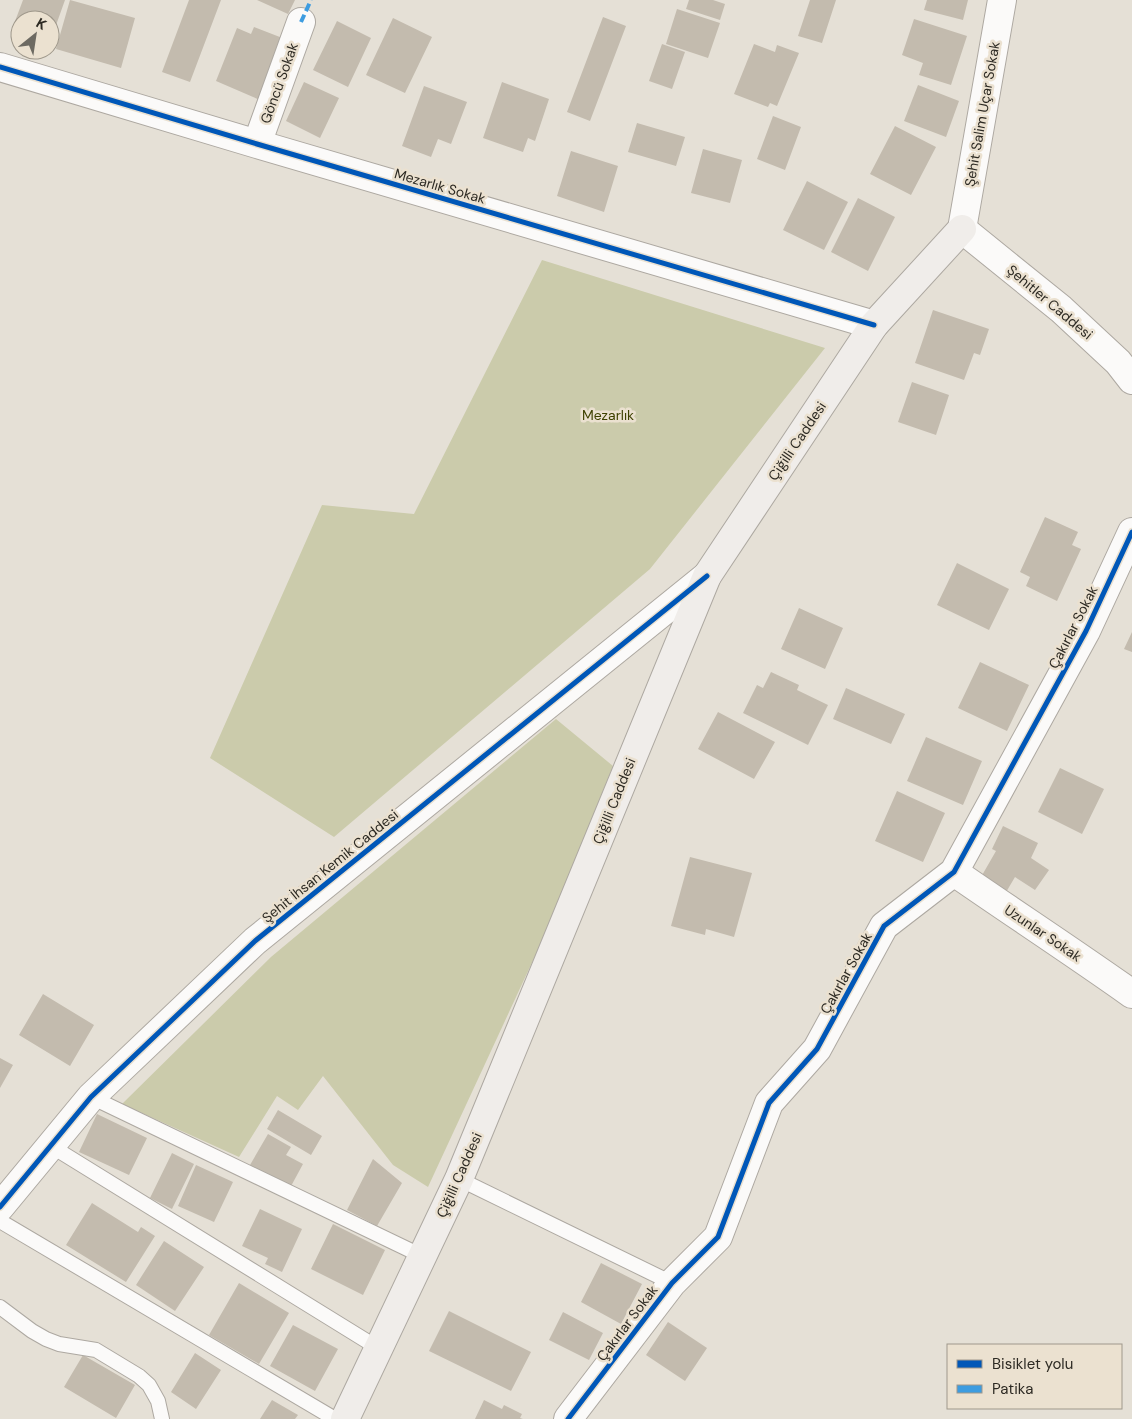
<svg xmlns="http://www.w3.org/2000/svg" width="1132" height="1419" font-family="'DM Sans',sans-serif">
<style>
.green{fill:#cbcbab}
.building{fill:#c3bbae}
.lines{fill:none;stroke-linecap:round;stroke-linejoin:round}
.service-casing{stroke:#ada8a1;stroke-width:16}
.minor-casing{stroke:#ada8a1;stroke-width:30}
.tertiary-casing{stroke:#ada8a1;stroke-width:30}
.secondary-casing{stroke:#ada8a1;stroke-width:30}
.service{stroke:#fbfaf9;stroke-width:14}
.minor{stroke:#fbfaf9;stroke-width:28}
.tertiary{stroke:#fbfaf9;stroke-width:28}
.secondary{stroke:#f0edea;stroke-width:28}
.quiet{stroke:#3d9ce0;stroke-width:4;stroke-dasharray:8 4;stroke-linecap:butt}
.cycleway-casing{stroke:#ebe1d0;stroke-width:8}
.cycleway{stroke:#0057b8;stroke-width:5}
.labels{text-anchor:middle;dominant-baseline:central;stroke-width:5;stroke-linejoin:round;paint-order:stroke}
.street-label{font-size:14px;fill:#2d2a23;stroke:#ebe1d0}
.park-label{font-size:14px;fill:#3e4100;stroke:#ebe1d0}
</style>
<rect width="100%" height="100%" fill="#e5e0d6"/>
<!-- green -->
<path class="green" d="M 542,260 L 825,348 L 650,569 L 334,837 L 210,758 L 322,505 L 414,514 Z
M 556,719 L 613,766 L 548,928 L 428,1187 L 393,1165 L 323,1076 L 298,1110 L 277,1096 L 239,1157 L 122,1104 L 271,957 Z"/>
<!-- building -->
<path class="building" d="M 23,0 L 65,0 L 50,42 L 50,20 L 20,20 L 20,35 L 11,32 Z
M 70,0 L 135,18 L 121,68 L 56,49 Z
M 189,0 L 221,0 L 190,82 L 162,72 Z
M 257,0 L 295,0 L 288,14 Z
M 689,0 L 713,0 L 725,4 L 720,20 L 686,9 Z
M 810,0 L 836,0 L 822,43 L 798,36 Z
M 927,0 L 968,0 L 963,20 L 924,10 Z
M 677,9 L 720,23 L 708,58 L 666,44 Z
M 603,17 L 626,26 L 590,121 L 567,112 Z
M 393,18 L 432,37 L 405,93 L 366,75 Z
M 914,19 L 967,36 L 951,85 L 919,75 L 923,63 L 902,55 Z
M 337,21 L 371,38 L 348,87 L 313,70 Z
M 254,27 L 285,39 L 260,100 L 216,81 L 237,28 L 251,34 Z
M 662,44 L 685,52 L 672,89 L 649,81 Z
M 754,44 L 775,52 L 777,45 L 799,53 L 777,106 L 770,103 L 768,107 L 734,94 Z
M 304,82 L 339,98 L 320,138 L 286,121 Z
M 502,82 L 549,99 L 535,141 L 528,138 L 523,152 L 483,138 Z
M 918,85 L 959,101 L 946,137 L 904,121 Z
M 424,86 L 467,102 L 451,144 L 438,139 L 431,157 L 402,146 Z
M 773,116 L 801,127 L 785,170 L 757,159 Z
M 637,123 L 685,137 L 676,166 L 628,152 Z
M 895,126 L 936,147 L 911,195 L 870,174 Z
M 703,149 L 742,160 L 730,203 L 691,193 Z
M 571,151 L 618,166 L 604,212 L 557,196 Z
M 807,181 L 848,202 L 824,250 L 783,230 Z
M 858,198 L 895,217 L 868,271 L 831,252 Z
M 933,310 L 989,329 L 980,355 L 974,353 L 964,380 L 915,363 Z
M 912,382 L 949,395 L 936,435 L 898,422 Z
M 1045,517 L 1078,532 L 1072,545 L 1081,549 L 1057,601 L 1026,586 L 1030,577 L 1020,572 Z
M 957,563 L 1009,589 L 989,630 L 937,605 Z
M 799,608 L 843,628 L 825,669 L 781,649 Z
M 1132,632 L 1132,652 L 1124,649 Z
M 980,662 L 1029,685 L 1007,731 L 958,708 Z
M 771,672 L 799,685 L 797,690 L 828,705 L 808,745 L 743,713 L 757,685 L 763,688 Z
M 846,688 L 905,714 L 891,744 L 833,719 Z
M 718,712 L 775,742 L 754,779 L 698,749 Z
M 926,737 L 982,761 L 963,805 L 907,781 Z
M 1060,768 L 1104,789 L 1082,834 L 1038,812 Z
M 897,791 L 945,813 L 923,862 L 875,841 Z
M 1003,826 L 1038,843 L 1031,858 L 1049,870 L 1035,890 L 1015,877 L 1002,899 L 977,884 L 996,851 L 992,849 Z
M 690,857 L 752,873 L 734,937 L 706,929 L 705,935 L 671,926 Z
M 43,994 L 94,1025 L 70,1066 L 19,1035 Z
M 0,1058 L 13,1065 L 0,1088 Z
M 278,1110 L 322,1136 L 311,1155 L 267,1129 Z
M 97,1114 L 147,1138 L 129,1175 L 79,1152 Z
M 268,1134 L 291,1147 L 286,1155 L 303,1164 L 290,1188 L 250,1165 Z
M 172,1153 L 194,1164 L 172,1209 L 150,1198 Z
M 373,1159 L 402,1183 L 377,1226 L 347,1210 Z
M 196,1165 L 233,1182 L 214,1222 L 178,1206 Z
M 92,1203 L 138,1232 L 141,1227 L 155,1236 L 126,1282 L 66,1245 Z
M 260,1209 L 302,1229 L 282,1272 L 265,1264 L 268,1258 L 242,1246 Z
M 333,1224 L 385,1250 L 363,1295 L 311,1269 Z
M 164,1241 L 204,1267 L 175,1311 L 136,1285 Z
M 601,1263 L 642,1284 L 621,1324 L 581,1302 Z
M 239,1283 L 289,1313 L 259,1364 L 209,1335 Z
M 449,1311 L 531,1352 L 511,1391 L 429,1351 Z
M 563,1312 L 603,1333 L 589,1360 L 549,1340 Z
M 668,1322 L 707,1348 L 685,1381 L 646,1355 Z
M 293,1325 L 338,1349 L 315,1391 L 270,1366 Z
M 195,1353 L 221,1370 L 196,1409 L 171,1392 Z
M 83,1355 L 135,1385 L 116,1418 L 64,1387 Z
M 272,1400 L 298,1415 L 295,1419 L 260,1419 Z
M 484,1400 L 502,1409 L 504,1405 L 522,1414 L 520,1418 L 523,1419 L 475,1419 Z"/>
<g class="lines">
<!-- service casing -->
<g class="service-casing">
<path id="service" d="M 91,1097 L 422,1256
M 51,1146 L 378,1348
M 459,1179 L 672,1283
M 0,1221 L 335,1419
M 0,1307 L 32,1331 L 46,1339 L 59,1344 L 96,1350 L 139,1376 L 149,1385 L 158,1401 L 162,1419"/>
</g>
<!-- minor casing -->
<g class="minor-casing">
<path id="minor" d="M 0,67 L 257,144 L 874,325
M 257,144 L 301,22
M 962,229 L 1002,0
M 954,872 C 1013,913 1073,952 1132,994
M 568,1419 L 672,1283 L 718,1237 L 769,1103 L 817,1049 L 884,926 L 954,872 L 1086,631 L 1132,532"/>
</g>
<!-- tertiary casing -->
<g class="tertiary-casing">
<path id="tertiary" d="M 962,229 L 1061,309 L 1118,362 L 1132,380
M 0,1207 L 91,1097 L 255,941 L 707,576"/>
</g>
<!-- secondary casing -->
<g class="secondary-casing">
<path id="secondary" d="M 345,1419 L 459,1179 L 707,576 L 874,325 L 962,229"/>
</g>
<!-- service -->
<use href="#service" class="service"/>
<!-- minor -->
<use href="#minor" class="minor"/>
<!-- tertiary -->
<use href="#tertiary" class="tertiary"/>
<!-- secondary -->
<use href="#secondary" class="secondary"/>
<!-- quiet -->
<path class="quiet" d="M 301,22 L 311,0"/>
<!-- cycleway casing -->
<g class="cycleway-casing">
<path id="cycleway" d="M 0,67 L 257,144 L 874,325
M 0,1207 L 91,1097 L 255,941 L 707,576
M 568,1419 L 672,1283 L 718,1237 L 769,1103 L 817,1049 L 884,926 L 954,872 L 1086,631 L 1132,532"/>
</g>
<!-- cycleway -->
<use href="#cycleway" class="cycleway"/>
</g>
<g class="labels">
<!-- street labels -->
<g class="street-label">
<text transform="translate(279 83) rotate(-70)">Göncü Sokak</text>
<text transform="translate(982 114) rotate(-80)">Şehit Salim Uçar Sokak</text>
<text transform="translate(440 186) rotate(16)">Mezarlık Sokak</text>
<text transform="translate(1050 302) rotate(40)">Şehitler Caddesi</text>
<text transform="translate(797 441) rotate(-56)">Çiğilli Caddesi</text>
<text transform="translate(1073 627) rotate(-63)">Çakırlar Sokak</text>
<text transform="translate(614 801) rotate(-68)">Çiğilli Caddesi</text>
<text transform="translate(330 866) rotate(-39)">Şehit İhsan Kemik Caddesi</text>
<text transform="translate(1043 933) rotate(34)">Uzunlar Sokak</text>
<text transform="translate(846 973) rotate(-61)">Çakırlar Sokak</text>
<text transform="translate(459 1175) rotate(-66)">Çiğilli Caddesi</text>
<text transform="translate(627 1323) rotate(-53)">Çakırlar Sokak</text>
</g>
<!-- park labels -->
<g class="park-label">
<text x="608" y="415">Mezarlık</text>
</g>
</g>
<!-- legend -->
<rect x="947" y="1344" width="175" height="65" fill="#ebe1d0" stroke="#9f988b"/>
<rect x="957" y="1360" width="25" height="8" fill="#0057b8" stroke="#9f988b"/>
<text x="992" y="1369" font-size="15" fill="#2d2a23">Bisiklet yolu</text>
<rect x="957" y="1385" width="25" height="8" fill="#3d9ce0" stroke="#9f988b"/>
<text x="992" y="1394" font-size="15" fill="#2d2a23">Patika</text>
<!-- north arrow -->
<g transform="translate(35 35) rotate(30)"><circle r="24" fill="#ebe1d0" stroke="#9f988b"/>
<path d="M0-4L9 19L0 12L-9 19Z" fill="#6d6a62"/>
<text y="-8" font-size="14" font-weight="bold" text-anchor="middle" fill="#2d2a23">K</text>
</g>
</svg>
